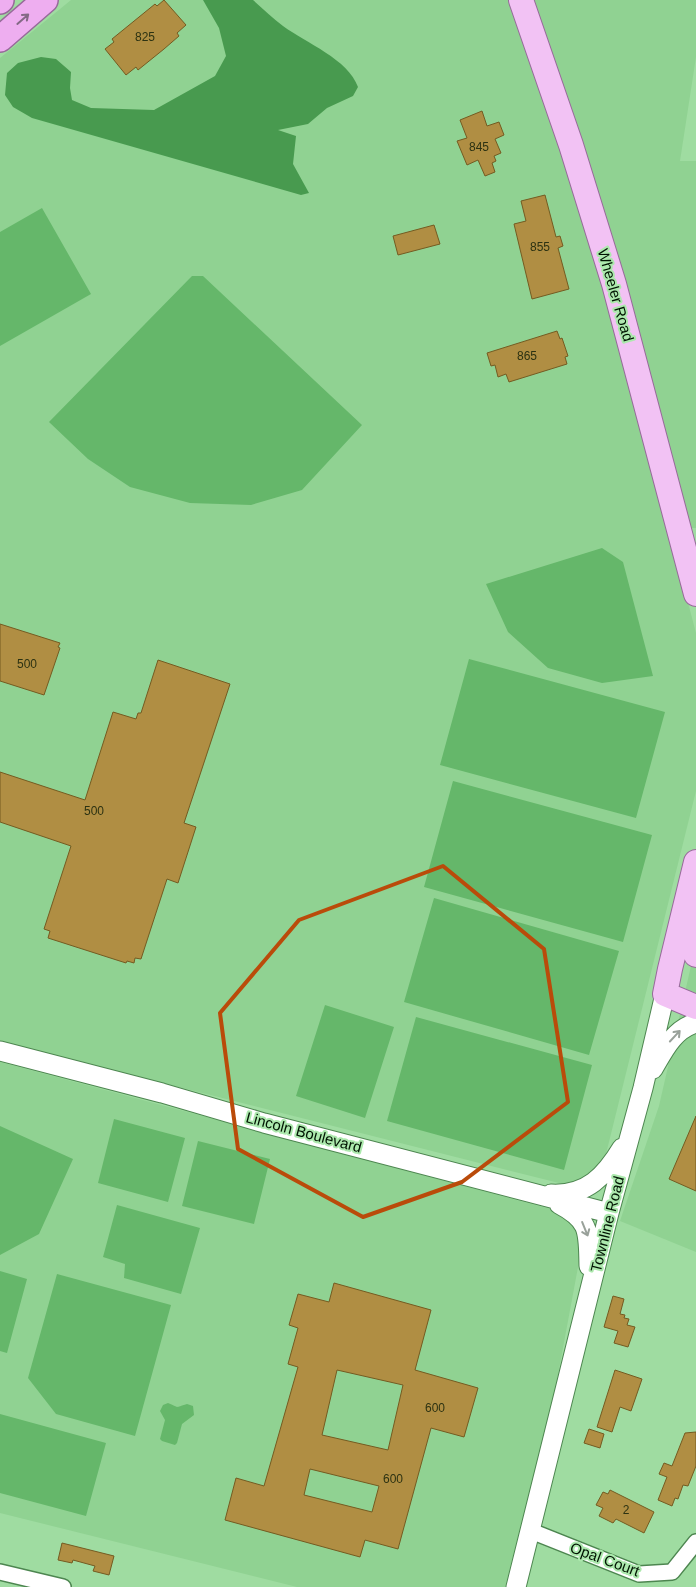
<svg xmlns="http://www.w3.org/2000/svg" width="696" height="1587" font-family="Arial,sans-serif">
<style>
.built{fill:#90d292}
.green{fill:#65b76a}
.forest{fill:#489a4f}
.building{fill:#b08e43;stroke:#745b21;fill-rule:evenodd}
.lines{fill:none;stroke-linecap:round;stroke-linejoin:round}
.minor-casing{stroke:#4d8650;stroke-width:18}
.tertiary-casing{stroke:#4d8650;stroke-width:21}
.primary-casing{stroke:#976a9a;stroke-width:26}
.trunk-casing{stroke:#976a9a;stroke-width:28}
.minor{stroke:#fff;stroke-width:15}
.tertiary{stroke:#fff;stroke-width:19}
.primary{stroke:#f2c2f4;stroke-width:24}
.trunk{stroke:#eeaef0;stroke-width:25}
.oneway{stroke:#836985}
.oneway2{stroke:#99a19a}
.marked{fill:none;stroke:#ba4b0a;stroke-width:4;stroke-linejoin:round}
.labels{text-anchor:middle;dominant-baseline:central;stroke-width:4;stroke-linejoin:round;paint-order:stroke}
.number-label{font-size:12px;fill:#2c3212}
.street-label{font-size:15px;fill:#001402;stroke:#ace9ad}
</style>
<rect width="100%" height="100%" fill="#9fdca1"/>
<!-- built -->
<path class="built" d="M 71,0 L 696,0 L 696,57 L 680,161 L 696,161 L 696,528 L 691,528 L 661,500 L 696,633 L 696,791 L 604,1162 L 579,1185 L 563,1184 L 0,1042 L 0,58 Z
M 696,944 L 696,1252 L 620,1221 L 659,1106 Z
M 0,1062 L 558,1211 L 579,1225 L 581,1251 L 552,1407 L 505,1587 L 297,1587 L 0,1513 Z"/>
<!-- green -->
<path class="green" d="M 42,208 L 91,294 L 0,346 L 0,232 Z
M 192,276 L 203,276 L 362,425 L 302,490 L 251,505 L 190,503 L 130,487 L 88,459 L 49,422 Z
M 602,548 L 623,562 L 653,676 L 602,683 L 548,668 L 508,632 L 486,584 Z
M 469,659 L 665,712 L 636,818 L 440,765 Z
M 453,781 L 652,835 L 623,942 L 424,887 Z
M 434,898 L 619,951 L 589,1055 L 404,1002 Z
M 325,1005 L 394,1027 L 365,1118 L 296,1096 Z
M 416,1017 L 592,1065 L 564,1170 L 387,1121 Z
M 114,1119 L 185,1138 L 168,1202 L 98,1183 Z
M 0,1126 L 73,1159 L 39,1234 L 0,1255 Z
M 198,1141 L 270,1159 L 254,1224 L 182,1206 Z
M 117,1205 L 200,1228 L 181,1294 L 124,1278 L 125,1264 L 103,1257 Z
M 0,1271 L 27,1279 L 7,1353 L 0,1351 Z
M 57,1274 L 171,1305 L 135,1436 L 56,1414 L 28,1378 Z
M 168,1403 C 181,1408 173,1408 187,1404 L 193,1406 L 194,1415 L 182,1424 L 177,1443 L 175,1445 L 162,1441 L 160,1439 L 165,1420 L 160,1411 L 163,1405 Z
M 0,1414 L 106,1443 L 86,1516 L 0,1493 Z"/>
<!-- forest -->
<path class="forest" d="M 203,0 L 253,0 C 263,9 273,18 283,26 C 306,43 348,59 358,87 L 353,96 L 327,108 L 308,124 L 278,130 L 296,136 L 293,164 L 309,193 L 301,195 L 32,118 L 13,107 L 5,95 L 7,73 L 18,63 L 41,57 L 56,59 L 71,72 L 70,88 L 72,100 L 91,108 L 154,110 L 215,76 L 226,56 L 219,28 Z"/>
<!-- building -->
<path class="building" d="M 164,0 L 186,25 L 177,33 L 179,36 L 164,49 L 138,70 L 136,67 L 126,75 L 105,49 L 114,42 L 112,39 L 155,4 L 157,6 Z
M 482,111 L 487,126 L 499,122 L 504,135 L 495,139 L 501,153 L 494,156 L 496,161 L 492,163 L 495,172 L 485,176 L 478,160 L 467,165 L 457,141 L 467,138 L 460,120 Z
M 545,195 L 556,237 L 560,236 L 563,246 L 558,248 L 569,289 L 532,299 L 514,224 L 526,221 L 521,201 Z
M 434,225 L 440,244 L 398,255 L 393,236 Z
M 557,331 L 560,339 L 562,338 L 568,356 L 565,357 L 567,364 L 509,382 L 506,374 L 498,377 L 495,365 L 491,366 L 487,353 Z
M 0,624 L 60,643 L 58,647 L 60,648 L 44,695 L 0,681 Z
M 158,660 L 230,684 L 184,823 L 196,827 L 178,883 L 167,879 L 141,959 L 135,958 L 134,963 L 127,961 L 126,963 L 48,938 L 50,931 L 44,929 L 71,846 L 0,822 L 0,772 L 85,800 L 113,712 L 136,719 L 138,713 L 141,713 Z
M 696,1116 L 696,1191 L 669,1179 Z
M 334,1283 L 431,1310 L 415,1370 L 478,1388 L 464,1437 L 431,1428 L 398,1549 L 365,1540 L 360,1557 L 225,1520 L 236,1478 L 264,1486 L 298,1367 L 288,1364 L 298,1328 L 289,1325 L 298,1294 L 329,1302 ZM 337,1370 L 403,1385 L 388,1450 L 322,1435 ZM 310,1469 L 379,1486 L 372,1512 L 304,1495 Z
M 613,1296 L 624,1299 L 620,1314 L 625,1315 L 624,1318 L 629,1319 L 627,1325 L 635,1327 L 628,1347 L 614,1343 L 618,1331 L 604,1327 Z
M 615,1370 L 642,1379 L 631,1411 L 620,1407 L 612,1432 L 597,1427 Z
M 589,1429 L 604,1434 L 600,1448 L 584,1443 Z
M 696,1432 L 696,1466 L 688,1486 L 683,1485 L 678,1499 L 675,1498 L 672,1506 L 658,1500 L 667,1477 L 659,1474 L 664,1463 L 672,1466 L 685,1433 Z
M 610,1490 L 654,1512 L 644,1533 L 616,1519 L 613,1523 L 599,1516 L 603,1508 L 596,1505 L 603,1492 L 608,1494 Z
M 62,1543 L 114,1556 L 109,1575 L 93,1571 L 95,1566 L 73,1560 L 72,1563 L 58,1560 Z"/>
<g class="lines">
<!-- minor casing -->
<g class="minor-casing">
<path id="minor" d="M 531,1531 L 639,1574 L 672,1572 L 696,1542
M 0,1572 L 63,1587"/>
</g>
<!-- tertiary casing -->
<g class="tertiary-casing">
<path id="tertiary" d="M 0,1051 L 162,1093 L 264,1123 L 609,1213
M 653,1069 C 664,1050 674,1029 696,1023
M 551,1194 C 587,1196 605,1176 622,1148
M 559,1204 C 591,1221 588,1232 589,1266
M 516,1587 L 609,1213 L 643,1088 L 665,994"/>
</g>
<!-- primary casing -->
<g class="primary-casing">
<path id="primary" d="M 521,0 L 571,145 L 614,284 L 696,594
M 696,862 L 670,969 L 665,994 L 696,1007
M 691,906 L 696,955"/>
</g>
<!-- trunk casing -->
<g class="trunk-casing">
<path id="trunk" d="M 0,1 L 1,0
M 0,39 L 45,0"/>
</g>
<!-- minor -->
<use href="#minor" class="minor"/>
<!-- tertiary -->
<use href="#tertiary" class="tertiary"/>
<!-- primary -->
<use href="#primary" class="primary"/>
<!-- trunk -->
<use href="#trunk" class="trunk"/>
</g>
<!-- one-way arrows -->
<defs><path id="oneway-shaft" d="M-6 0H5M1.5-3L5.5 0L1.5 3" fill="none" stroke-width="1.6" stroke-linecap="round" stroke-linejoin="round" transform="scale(1.25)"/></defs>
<use class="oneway" href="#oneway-shaft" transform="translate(23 19) rotate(-41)"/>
<g class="oneway2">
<use href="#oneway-shaft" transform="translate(675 1036) rotate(-47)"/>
<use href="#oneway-shaft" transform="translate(585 1229) rotate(68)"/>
</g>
<!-- marked area -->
<path class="marked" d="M 443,866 L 544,949 L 568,1102 L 462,1182 L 363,1217 L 238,1149 L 220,1013 L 299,920 Z"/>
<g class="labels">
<!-- number labels -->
<g class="number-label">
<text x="145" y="37">825</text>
<text x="479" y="147">845</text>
<text x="540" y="247">855</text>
<text x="527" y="356">865</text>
<text x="27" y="664">500</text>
<text x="94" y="811">500</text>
<text x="435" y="1408">600</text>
<text x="393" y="1479">600</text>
<text x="626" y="1510">2</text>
</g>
<!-- street labels -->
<g class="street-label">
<text transform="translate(616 295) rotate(74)">Wheeler Road</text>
<text transform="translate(304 1132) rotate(15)">Lincoln Boulevard</text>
<text transform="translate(607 1224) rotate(-76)">Townline Road</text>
<text transform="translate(605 1559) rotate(20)">Opal Court</text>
</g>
</g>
</svg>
